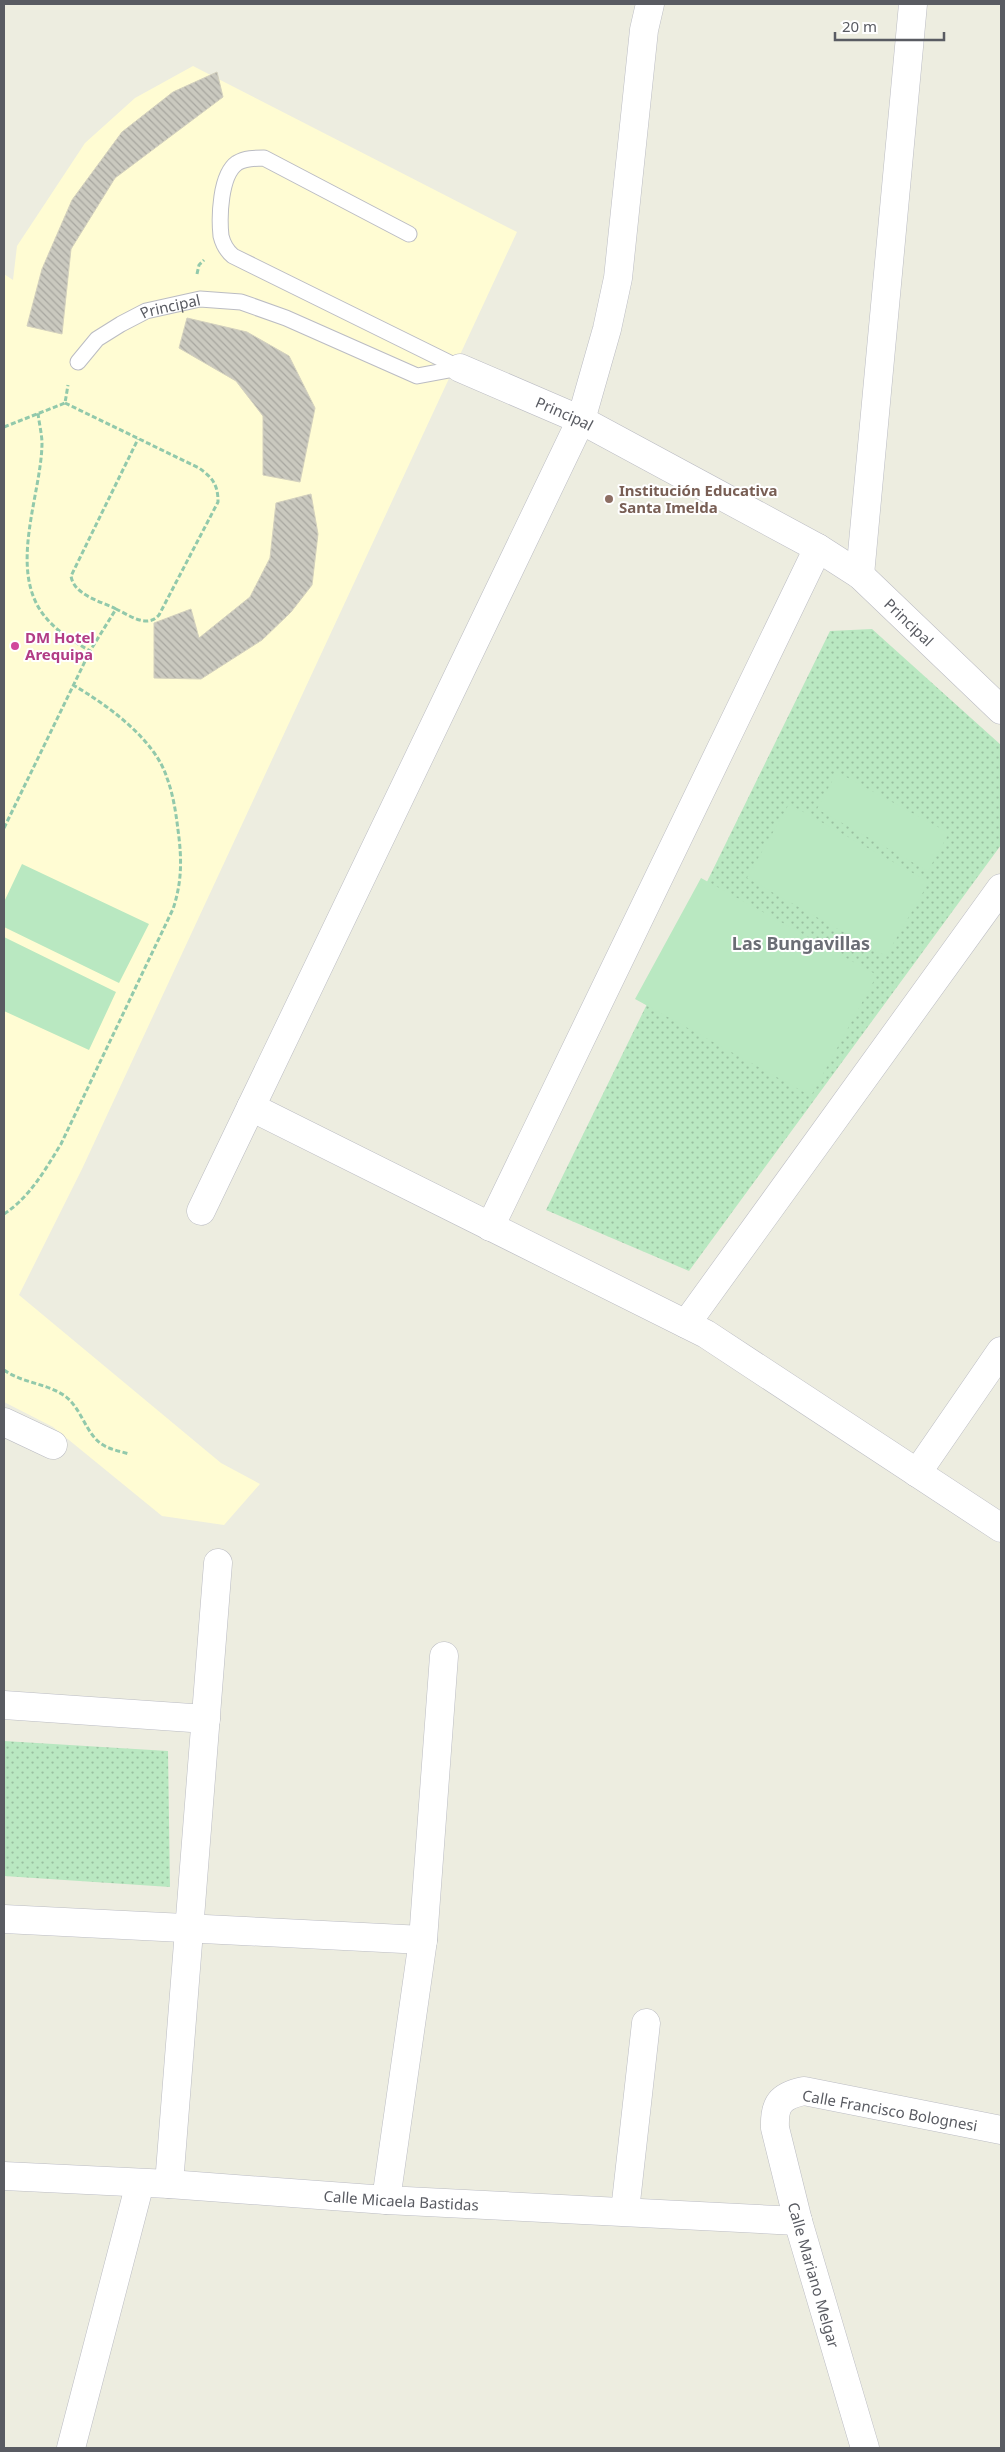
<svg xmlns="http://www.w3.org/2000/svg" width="1005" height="2452" font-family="'Noto Sans',sans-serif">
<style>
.commercial{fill:#fffcd3}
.grass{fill:url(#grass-dots)}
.garden{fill:#b9e8c1}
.building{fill:url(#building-back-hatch);stroke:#d3d0be}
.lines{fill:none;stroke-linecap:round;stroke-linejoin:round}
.lane-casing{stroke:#bbbcc3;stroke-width:17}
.street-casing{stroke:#bbbcc3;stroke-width:29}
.path{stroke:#92c9ab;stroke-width:3;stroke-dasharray:5 2.5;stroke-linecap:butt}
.lane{stroke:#fff;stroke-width:15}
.street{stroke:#fff;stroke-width:28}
.education-dot{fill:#8d6e63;stroke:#fff;stroke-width:2}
.hotel-dot{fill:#d1479c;stroke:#fff;stroke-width:2}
.labels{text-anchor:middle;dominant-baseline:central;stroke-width:4;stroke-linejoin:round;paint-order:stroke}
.street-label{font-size:15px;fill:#595b62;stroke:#fff}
.education-label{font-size:15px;font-weight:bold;fill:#785e54;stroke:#fff;text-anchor:start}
.hotel-label{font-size:15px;font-weight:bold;fill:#b23c85;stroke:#fff;text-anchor:start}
.quarter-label{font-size:18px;font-weight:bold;fill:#6a6d75;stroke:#fff}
</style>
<defs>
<pattern id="grass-dots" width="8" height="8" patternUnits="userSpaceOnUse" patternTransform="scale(1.25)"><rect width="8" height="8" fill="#b9e8c1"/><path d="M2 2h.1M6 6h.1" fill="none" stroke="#99bfa0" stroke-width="1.8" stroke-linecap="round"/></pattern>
<pattern id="building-back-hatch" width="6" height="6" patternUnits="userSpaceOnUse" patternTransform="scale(1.25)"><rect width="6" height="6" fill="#cac9bf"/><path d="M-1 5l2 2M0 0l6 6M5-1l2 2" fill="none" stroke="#a7a69f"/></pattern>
</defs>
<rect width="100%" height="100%" fill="#edede0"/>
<!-- commercial -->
<path class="commercial" d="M 193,66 L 517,232 L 82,1169 L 19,1295 L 221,1463 L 260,1484 L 224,1525 L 162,1516 L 53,1427 L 4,1402 L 4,274 L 13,280 L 17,246 L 85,143 L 135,98 Z"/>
<!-- grass -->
<path class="grass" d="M 872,629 L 1001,745 L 1001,845 L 689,1271 L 546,1210 L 830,631 Z
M 4,1741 L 168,1751 L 170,1887 L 4,1876 Z"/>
<!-- garden -->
<path class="garden" d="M 837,772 L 949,833 L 928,871 L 817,809 Z
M 789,804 L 929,882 L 886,956 L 747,878 Z
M 22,864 L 149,924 L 119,983 L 4,927 L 4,902 Z
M 701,878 L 877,975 L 811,1096 L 635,999 Z
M 4,937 L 116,992 L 89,1050 L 4,1011 Z"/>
<!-- building -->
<path class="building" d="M 217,72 L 223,97 L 115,178 L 71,249 L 62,334 L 27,326 L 42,269 L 72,200 L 122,132 L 173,92 Z
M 187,318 L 247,332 L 289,356 L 315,408 L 300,482 L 263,475 L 263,416 L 236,381 L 179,348 Z
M 311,494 L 318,534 L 312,585 L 291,612 L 262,640 L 201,679 L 154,678 L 154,623 L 191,609 L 199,638 L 250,597 L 270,558 L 276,503 Z"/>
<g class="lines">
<!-- lane casing -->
<g class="lane-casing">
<g id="lane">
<path d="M 409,234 L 264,158 C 255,158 245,158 237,163 C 220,175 219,217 221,236 C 223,244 227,251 233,256 L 460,368"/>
<path id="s1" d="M 78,362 L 97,339 L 121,324 L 146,311 L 200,299 L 241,302 L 286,318 L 417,376 L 460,368"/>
</g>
</g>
<!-- street casing -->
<g class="street-casing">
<g id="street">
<path id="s2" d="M 460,368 L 581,420 L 818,548 L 860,575 L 1001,710"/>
<path d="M 860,575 L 913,4"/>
<path d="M 251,1107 L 706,1334 L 1001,1528"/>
<path d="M 201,1211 L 581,420 L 607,329 L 618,278 L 644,30 L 650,4"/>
<path d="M 490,1227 L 818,548"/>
<path d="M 686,1324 L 1001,888"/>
<path d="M 4,1422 L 53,1445"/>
<path d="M 917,1473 L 1001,1351"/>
<path d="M 4,1705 L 206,1719"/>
<path d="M 4,1919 L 423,1940"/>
<path id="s3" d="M 4,2176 L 169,2184 L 386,2200 L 798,2221"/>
<path d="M 169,2184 L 218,1563"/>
<path d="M 386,2200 L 423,1940 L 444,1656"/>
<path d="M 625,2211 L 646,2023"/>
<path d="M 71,2448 L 140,2183"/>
<path d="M 865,2448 L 798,2221 L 775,2128 C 774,2104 780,2096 804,2091 L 1001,2130"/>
</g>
</g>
<!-- path -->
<path class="path" d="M 197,274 L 199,265 L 204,260
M 65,403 L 199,468 C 213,478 218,485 218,502 L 159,615 C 147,629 129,615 116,609 L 90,651
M 4,427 L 65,403 L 68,385
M 116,609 C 100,601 74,595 71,576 L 138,439
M 4,828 L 90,651 C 75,642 59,633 47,619 C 6,573 41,497 42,444 C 42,434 39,423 38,413
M 4,1214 C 30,1197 45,1170 61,1144 L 173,909 C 182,882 182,859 178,830 C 176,813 173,794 167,778 C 155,739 106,704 73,685
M 4,1370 C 22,1383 46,1383 65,1396 C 81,1408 85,1431 100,1443 C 108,1449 119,1451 129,1454"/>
<!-- lane -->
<use href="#lane" class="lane"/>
<!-- street -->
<use href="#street" class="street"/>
</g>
<!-- markers -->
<circle class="education-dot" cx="609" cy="499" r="5"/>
<circle class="hotel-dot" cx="15" cy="646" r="5"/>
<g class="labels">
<!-- street labels -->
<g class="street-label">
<text stroke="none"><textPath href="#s1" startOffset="111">Principal</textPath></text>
<text stroke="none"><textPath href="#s2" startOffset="114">Principal</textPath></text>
<text stroke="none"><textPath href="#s2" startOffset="519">Principal</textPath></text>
<text transform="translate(890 2110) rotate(10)">Calle Francisco Bolognesi</text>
<text stroke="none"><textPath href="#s3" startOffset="398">Calle Micaela Bastidas</textPath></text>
<text transform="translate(814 2275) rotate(74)">Calle Mariano Melgar</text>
</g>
<!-- education labels -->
<g class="education-label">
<text x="619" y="490">Institución Educativa<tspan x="619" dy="17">Santa Imelda</tspan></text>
</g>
<!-- hotel labels -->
<g class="hotel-label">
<text x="25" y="637">DM Hotel<tspan x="25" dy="17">Arequipa</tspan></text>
</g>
<!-- quarter labels -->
<g class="quarter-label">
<text x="801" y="943">Las Bungavillas</text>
</g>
</g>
<!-- border -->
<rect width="1005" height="2452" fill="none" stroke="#595b62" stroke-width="10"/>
<!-- scale -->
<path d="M835 32v8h109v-8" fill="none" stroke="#595b62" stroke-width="2.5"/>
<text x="842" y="32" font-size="15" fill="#595b62" stroke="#ffffff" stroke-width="4" paint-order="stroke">20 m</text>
</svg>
